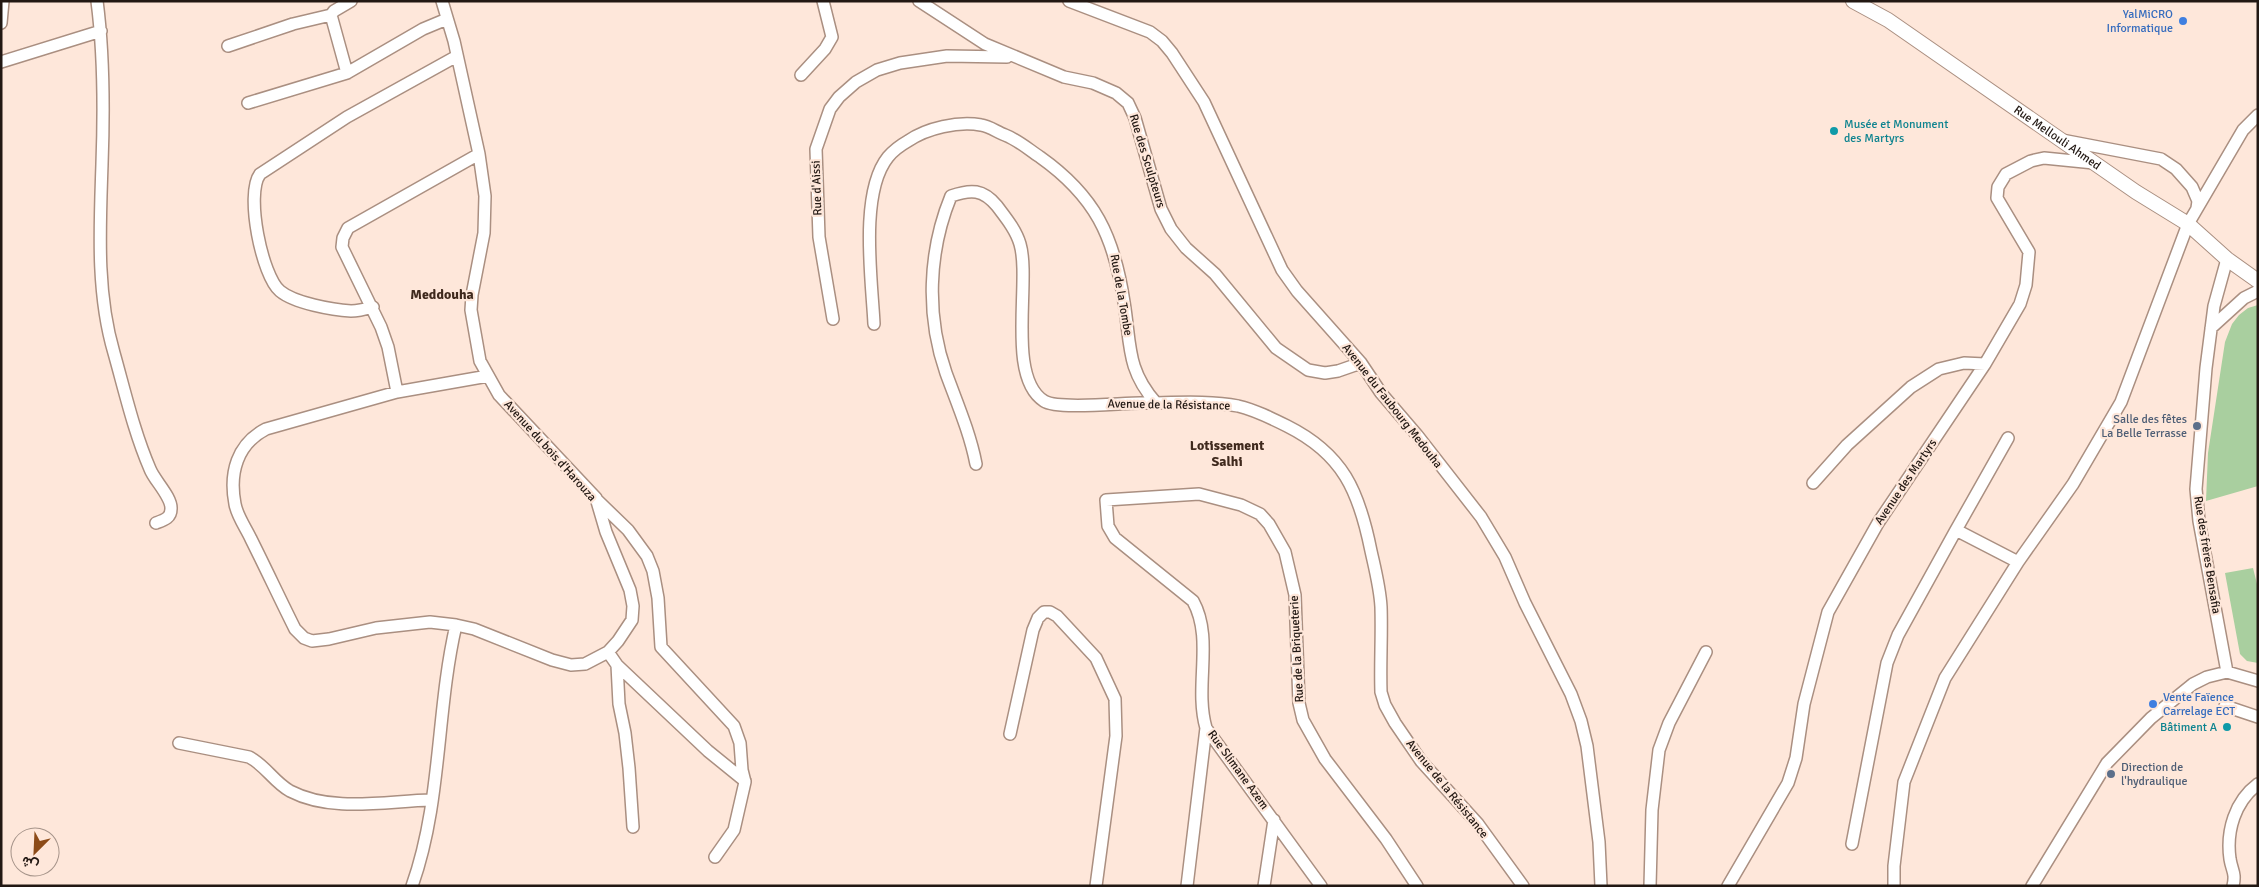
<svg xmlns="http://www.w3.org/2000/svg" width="2259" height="887" font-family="Signika,Vazirmatn,sans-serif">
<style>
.green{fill:#a9cf9f}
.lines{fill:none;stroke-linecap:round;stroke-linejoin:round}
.minor-casing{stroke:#aa8f81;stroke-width:14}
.tertiary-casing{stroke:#aa8f81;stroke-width:16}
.minor{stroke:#fff;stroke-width:11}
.tertiary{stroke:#fff;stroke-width:14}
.shop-dot{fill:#3f7fe0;stroke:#fee7da;stroke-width:2}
.culture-dot{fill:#0f9aa8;stroke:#fee7da;stroke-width:2}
.service-dot{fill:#5c6f8a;stroke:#fee7da;stroke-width:2}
.labels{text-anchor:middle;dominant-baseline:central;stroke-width:4.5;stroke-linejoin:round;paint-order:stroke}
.shop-label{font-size:12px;fill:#366cbe;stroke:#fee7da;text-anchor:end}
.culture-label{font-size:12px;fill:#0d838f;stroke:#fee7da;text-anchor:start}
.street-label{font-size:12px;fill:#221813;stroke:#fee7da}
.service-label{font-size:12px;fill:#4e5e75;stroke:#fee7da;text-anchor:end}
.neighbourhood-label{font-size:14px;font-weight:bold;fill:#3f291d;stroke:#fee7da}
</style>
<rect width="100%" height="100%" fill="#fee7da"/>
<!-- green -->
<path class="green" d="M 2258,305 L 2258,486 L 2206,501 L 2208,453 L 2225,342 L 2232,324 L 2239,315 L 2248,308 Z
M 2253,568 L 2258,588 L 2258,663 L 2247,661 L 2240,654 L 2225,573 Z"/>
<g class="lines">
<!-- minor casing -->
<g class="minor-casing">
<path id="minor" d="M 97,1 C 104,55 104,111 102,164 C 100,227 96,292 114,353 C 125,392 134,432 150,469 C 154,480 172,497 171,509 C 171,518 164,520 156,523
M 919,1 L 985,44 L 1064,77 L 1093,83 L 1116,93 L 1128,103 L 1135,118 L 1161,209 L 1171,229 L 1186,248 L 1215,274 L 1276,348 L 1308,370 L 1325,373 L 1338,371 L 1361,363
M 1069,1 L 1150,32 L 1162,41 L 1172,53 L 1204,102 L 1282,270 L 1297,291 L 1361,363 L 1381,393 L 1417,435 L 1481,517 L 1505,557 L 1525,603 L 1571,694 L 1581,721 L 1587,746 L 1599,842 L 1601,886
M 1,23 L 3,1
M 228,46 L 293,24 L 331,15
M 1,62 L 101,31
M 347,73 L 423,29 L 447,19
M 801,75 L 825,49 L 832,37 L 823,1
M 248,103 L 347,73 L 331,15 L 334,11 L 351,1
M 2062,140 L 2161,159 L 2176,169 L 2192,187 L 2198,201 L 2197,208
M 373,307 C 366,309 358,311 351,311 C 333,310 294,303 280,291 C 262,276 245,194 260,174 L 347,117 L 457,56
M 833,319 L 819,237 L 816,149 L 830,109 L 839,97 L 856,82 L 877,70 L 900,63 L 947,56 L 1007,57
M 874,324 C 872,281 859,193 888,157 C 893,151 901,145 908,141 C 927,128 958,121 981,125 C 989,126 997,132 1005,135 C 1018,140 1028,149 1040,157 C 1095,196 1114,236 1124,302 C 1131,344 1126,369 1156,403
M 2211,328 L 2244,298 L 2258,291
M 397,392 L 388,347 L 381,327 L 342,247 L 343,238 L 348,228 L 479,154
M 976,464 C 970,433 957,403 946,373 C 926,316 928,252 951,196 C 971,189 983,189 997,206 C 1006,218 1016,230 1020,244 C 1031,281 1006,377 1044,401 C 1058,410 1120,403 1140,403 C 1170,403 1209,400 1238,406 C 1255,410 1271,418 1287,426 C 1343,454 1359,491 1371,551 C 1375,569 1380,588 1381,607 C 1382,635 1380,664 1381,692 L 1385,705 L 1395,723 L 1421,761 L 1478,824 L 1523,886
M 1813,483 L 1847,445 L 1911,387 L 1939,369 L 1964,363 L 1985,364
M 597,500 L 628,530 L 647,556 L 653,571 L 658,598 L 661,647 L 734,726 L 740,743 L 742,770 L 745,782 L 734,830 L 715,857
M 1956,530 L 2008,438
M 456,625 L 430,622 L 376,628 L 329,639 L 312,641 L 304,638 L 295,629 C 280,599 266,569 251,539 C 246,528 237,516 235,504 C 229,473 237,444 266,429 L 397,392 L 488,376
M 608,652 L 617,665 L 708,751 L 745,781
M 617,665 L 619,704 L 625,733 L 629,768 L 633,827
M 2227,672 L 2199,521 L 2196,489 L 2206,368 L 2214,306 L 2227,259
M 2227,672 L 2258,681
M 2225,706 L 2258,717
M 1010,734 L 1033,630 L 1038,618 L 1044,612 L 1050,612 L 1057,616 L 1096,658 L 1115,699 L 1116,736 L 1096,886
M 179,743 L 249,757 C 265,765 274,782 290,791 C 332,813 386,801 431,800
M 1852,844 L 1887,663 L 1898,635 L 1956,530 L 2018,562
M 412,886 C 442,802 436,711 456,625 L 474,629 L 552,660 L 571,665 L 585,664 L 608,652 L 618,641 L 632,620 L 633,606 L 630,590 L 606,532 L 596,498 L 499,395 L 480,361 L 471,310 L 472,295 L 484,233 L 485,196 L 479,154 L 454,41 L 442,1
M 1187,886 L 1206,728
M 1264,886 L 1274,820
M 1321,886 L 1206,728 C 1194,686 1214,639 1193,601 L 1115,538 L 1108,526 L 1106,500 L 1199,494 L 1241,505 L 1260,514 L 1269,524 L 1285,552 L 1295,595 L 1299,703 L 1303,720 L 1325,759 L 1386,839 L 1417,886
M 1650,886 L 1652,810 L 1659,750 L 1669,723 L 1706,652
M 1728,886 L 1788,783 L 1796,758 L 1804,704 L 1828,612 L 1878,523 L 1985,364 L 2020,304 L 2026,285 L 2029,252 L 1997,198 L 1998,187 L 2006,174 L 2031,161 L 2044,158 L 2094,163
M 1894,886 L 1894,866 L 1904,782 L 1945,678 L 2018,562 L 2073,484 L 2121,402 L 2188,224 L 2243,130 L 2258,115
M 2032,886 L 2107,763 L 2151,718 L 2193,684 L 2207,677 L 2227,672
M 2233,886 C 2236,873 2232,871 2230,859 C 2226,831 2235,801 2258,784"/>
</g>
<!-- tertiary casing -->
<g class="tertiary-casing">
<g id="tertiary">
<path id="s1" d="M 1853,1 L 1888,20 L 2136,192 L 2188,224 L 2227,259 L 2258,281"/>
</g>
</g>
<!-- minor -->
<use href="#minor" class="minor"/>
<!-- tertiary -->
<use href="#tertiary" class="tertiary"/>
</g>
<!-- markers -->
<g class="shop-dot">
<circle cx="2183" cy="21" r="5"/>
<circle cx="2153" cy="704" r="5"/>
</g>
<g class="culture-dot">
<circle cx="1834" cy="131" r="5"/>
<circle cx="2227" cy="727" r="5"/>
</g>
<g class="service-dot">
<circle cx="2197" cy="426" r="5"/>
<circle cx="2111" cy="774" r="5"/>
</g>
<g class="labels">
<!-- shop labels -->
<g class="shop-label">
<text x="2173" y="14">YalMiCRO<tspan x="2173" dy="14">Informatique</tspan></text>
<text x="2163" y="697" text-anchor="start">Vente Faïence<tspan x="2163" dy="14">Carrelage ECT</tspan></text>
</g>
<!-- culture labels -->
<g class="culture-label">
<text x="1844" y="124">Musée et Monument<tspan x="1844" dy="14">des Martyrs</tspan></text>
<text x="2217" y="727" text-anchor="end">Bâtiment A</text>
</g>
<!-- street labels -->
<g class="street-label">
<text stroke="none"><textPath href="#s1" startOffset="246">Rue Mellouli Ahmed</textPath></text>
<text transform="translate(1147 161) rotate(73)">Rue des Sculpteurs</text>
<text transform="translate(817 188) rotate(-92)">Rue d'Aissi</text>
<text transform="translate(1121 295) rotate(80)">Rue de la Tombe</text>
<text transform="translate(1169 405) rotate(1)">Avenue de la Résistance</text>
<text transform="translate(1392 406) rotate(52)">Avenue du Faubourg Medouha</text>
<text transform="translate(550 451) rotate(48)">Avenue du bois d'Harouza</text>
<text transform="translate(1906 482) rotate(-56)">Avenue des Martyrs</text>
<text transform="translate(2207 555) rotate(81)">Rue des frères Bensafia</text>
<text transform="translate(1297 649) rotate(-93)">Rue de la Briqueterie</text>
<text transform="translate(1238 770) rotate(54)">Rue Slimane Azem</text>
<text transform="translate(1447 789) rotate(51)">Avenue de la Résistance</text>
</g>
<!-- service labels -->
<g class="service-label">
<text x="2187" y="419">Salle des fêtes<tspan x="2187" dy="14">La Belle Terrasse</tspan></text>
<text x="2121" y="767" text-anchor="start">Direction de<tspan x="2121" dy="14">l'hydraulique</tspan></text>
</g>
<!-- neighbourhood labels -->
<g class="neighbourhood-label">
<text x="442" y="294">Meddouha</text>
<text x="1227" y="445">Lotissement<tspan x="1227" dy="16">Salhi</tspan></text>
</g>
</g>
<!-- border -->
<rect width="2259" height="887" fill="none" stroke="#221813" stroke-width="5"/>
<!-- north arrow -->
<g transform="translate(35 852) rotate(204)"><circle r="24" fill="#fee7da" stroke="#a6948a"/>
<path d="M0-4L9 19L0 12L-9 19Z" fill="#8c4b18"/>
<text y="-8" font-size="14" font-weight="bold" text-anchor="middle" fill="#221813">ش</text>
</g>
</svg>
